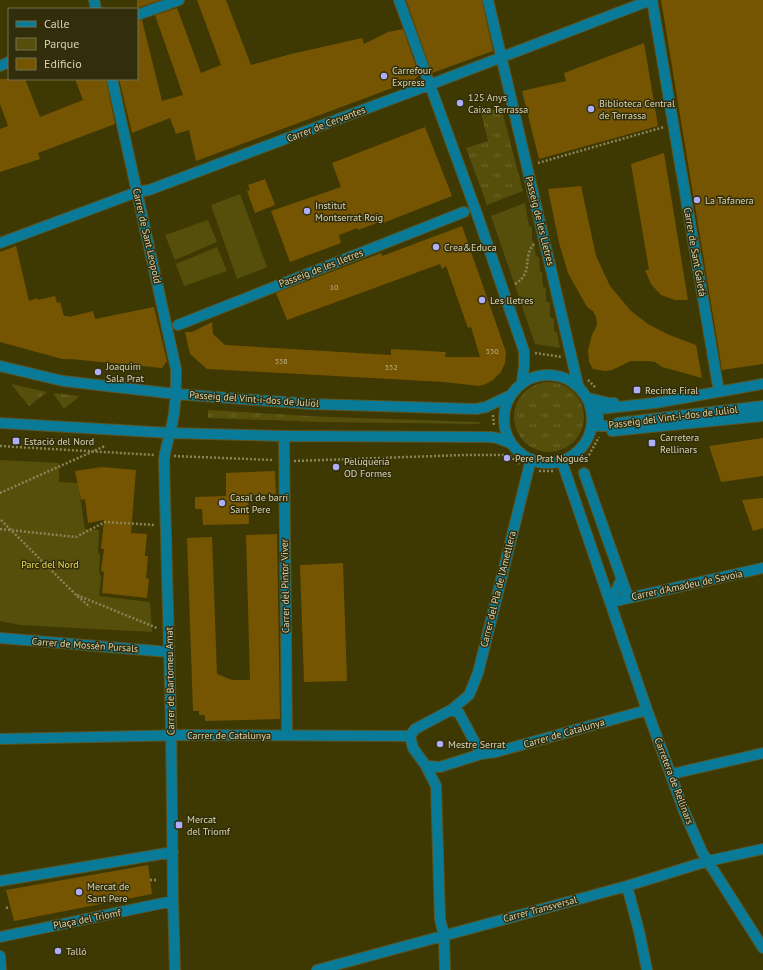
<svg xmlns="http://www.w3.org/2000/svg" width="763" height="970" font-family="'PT Sans',sans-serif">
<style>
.grass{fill:url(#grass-tufts)}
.green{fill:#564f0c}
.building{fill:#755502}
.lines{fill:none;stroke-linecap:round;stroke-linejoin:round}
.minor-casing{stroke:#5a5422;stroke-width:12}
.path{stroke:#898459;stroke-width:2.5;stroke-dasharray:2 2;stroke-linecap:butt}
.minor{stroke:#097b98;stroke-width:10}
.poi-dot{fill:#aeaefb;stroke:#322e0b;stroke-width:1.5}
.labels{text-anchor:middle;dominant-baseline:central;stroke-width:3;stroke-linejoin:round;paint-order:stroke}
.number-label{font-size:8px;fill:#beb488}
.poi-label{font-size:10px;fill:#d7d4b4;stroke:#322e0b;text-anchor:start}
.street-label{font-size:10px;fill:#d7d4b4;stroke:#322e0b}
.park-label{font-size:10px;fill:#ebdc57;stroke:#322e0b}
</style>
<defs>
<pattern id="grass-tufts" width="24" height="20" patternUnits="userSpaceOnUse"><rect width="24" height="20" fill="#564f0c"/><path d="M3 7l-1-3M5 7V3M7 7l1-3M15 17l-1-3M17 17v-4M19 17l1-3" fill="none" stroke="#6e672d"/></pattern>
</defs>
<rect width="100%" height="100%" fill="#3e3802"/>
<!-- grass -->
<path class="grass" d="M 501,107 L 523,191 L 487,205 L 466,148 L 488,141 L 481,113 Z
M514 417a35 35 0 1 1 70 0a35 35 0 1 1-70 0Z
M 11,384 L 47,392 L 29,406 Z
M 53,393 L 80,396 L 64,409 Z
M 208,410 L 328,417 L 479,422 L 480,424 L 322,422 L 208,418 Z"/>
<!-- green -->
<path class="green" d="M 240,194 L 267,267 L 237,279 L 211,205 Z
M 525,203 L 529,226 L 532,227 L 532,241 L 534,242 L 536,256 L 539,257 L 540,272 L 542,272 L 543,287 L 546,288 L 546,301 L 550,303 L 550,317 L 554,319 L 554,331 L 557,332 L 560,348 L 535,344 L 491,216 Z
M 208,220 L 217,242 L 175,260 L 165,235 Z
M 217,247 L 227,271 L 184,286 L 176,264 Z
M 0,460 L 59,463 L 59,482 L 78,483 L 85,529 L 99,530 L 98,552 L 100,555 L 99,571 L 101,577 L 99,596 L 150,602 L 152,632 L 20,625 L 0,621 Z"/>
<!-- building -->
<path class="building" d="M 137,0 L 160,0 L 137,8 Z
M 197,0 L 226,0 L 251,65 L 291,54 L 362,38 L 364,44 L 388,32 L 403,29 L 419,75 L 414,80 L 196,161 L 189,130 L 176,134 L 170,118 L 132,133 L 119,79 L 137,79 L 137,21 L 142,20 L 162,101 L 183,95 L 155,15 L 177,8 L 201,73 L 221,65 Z
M 406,0 L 482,0 L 493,51 L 432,73 Z
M 661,0 L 763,0 L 763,364 L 722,370 Z
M 644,43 L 658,126 L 539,159 L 522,91 L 566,81 L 564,73 Z
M 0,79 L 25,79 L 40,117 L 83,100 L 75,79 L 106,79 L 115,124 L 38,153 L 40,159 L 0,172 L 0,129 L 8,126 L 0,104 Z
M 425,127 L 452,196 L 383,223 L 382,221 L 358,230 L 357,228 L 339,235 L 341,243 L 290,262 L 271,211 L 341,187 L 332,163 Z
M 664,153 L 688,300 L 675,300 L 661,295 L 651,284 L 645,270 L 649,270 L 631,164 Z
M 265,179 L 275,205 L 255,213 L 247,191 L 250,190 L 248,185 Z
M 581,186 L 596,256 L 610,286 L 631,311 L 648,324 L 667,334 L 696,345 L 702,378 L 662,367 L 655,362 L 648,361 L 631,361 L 612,370 L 605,371 L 593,369 L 589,362 L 588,350 L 592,335 L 597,325 L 596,317 L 593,311 L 587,307 L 568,273 L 559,243 L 548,189 Z
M 462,226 L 506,352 L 505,363 L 501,372 L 493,380 L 486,384 L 479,386 L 444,382 L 207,369 L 190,354 L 185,332 L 192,332 L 212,322 L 213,334 L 225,345 L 391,355 L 391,349 L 446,352 L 445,357 L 480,357 L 471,327 L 468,328 L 446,266 L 442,269 L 440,264 L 287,320 L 276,293 L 381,253 L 382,256 Z
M 16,246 L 29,301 L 37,298 L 38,300 L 55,296 L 57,303 L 60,302 L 64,316 L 68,316 L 69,317 L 93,311 L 95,319 L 154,307 L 167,361 L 162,368 L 70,359 L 62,359 L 0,342 L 0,252 Z
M 763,438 L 763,476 L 721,482 L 709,446 Z
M 102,467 L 136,470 L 131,533 L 147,534 L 145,556 L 148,556 L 146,578 L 149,579 L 147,598 L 102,593 L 104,572 L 101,571 L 104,549 L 101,549 L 104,520 L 88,523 L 85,499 L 81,500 L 75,471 Z
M 275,471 L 276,494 L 248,495 L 249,524 L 203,525 L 202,509 L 195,509 L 195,497 L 226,496 L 226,473 Z
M 763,498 L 763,528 L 753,531 L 742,500 Z
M 277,534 L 280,719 L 205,721 L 205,715 L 199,715 L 199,711 L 193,711 L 187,538 L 212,537 L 217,674 L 232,680 L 250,680 L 246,535 Z
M 343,563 L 347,681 L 304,682 L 300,565 Z
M 148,865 L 152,894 L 14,921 L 6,890 Z"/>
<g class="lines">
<!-- minor casing -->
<g class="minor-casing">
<path id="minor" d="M 94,0 L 96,9
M 399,0 L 477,214 L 524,351 L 524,367 L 522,382
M 488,0 L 578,385
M 652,0 L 718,386
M 137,15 L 179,0
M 0,66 L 9,62
M 112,79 L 176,369 C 176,390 176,412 170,432 C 168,442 165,450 164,460 L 171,723 L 173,901 L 175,970
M 0,243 L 137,192 L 149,190 L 416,90 L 651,0
M 178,325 L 464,212
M 0,366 L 63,381 L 176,394 L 311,404 L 476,409 L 486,407 L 509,396
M504 419a44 44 0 1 1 88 0a44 44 0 1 1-88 0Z
M 763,384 L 655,403 L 599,409 L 598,410 L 598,426 L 618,426 L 618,423 L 763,406
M 588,398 L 609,403 L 614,403
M 0,423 L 170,433 L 284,436 L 490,437 L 497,438 L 510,443
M 612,431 L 763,416
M 284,436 L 287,735
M 562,462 L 647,710 L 684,811 L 702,852 L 763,948
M 584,473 L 628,597
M 611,602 L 763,568
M 611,602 L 621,580
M 0,638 L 169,652
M 451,710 L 469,695 L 478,673 L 531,459
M 451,710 L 459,713 L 481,754 L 440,767 L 426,766 L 413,748 L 410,736 L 415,729 Z
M 0,739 L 188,735 L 410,736
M 481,754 L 496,752 L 647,710
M 426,766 L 436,786 L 440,919 L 444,936 L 445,970
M 672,774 L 763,753
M 0,881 L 173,852
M 627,886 L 639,931 L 647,970
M 0,937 L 173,901
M 0,956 L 1,970
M 317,970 L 627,886 L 708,861 L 763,849"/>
</g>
<!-- path -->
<path class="path" d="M 538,163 L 664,127
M 515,284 C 534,273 522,257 534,244
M 535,353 L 562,357
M 588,380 L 596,388
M 493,415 L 494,426
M 0,446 L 155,455
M 174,456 L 273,460
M 294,461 L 464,455 L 509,455 L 519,464
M 579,462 L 589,455 L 599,437
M 539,471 L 554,471
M 0,493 L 105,446
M 1,520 L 75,594 L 90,607
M 0,529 L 76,537 L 105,522 L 155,525
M 77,595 L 157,628
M 150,880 L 156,880
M 6,908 L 10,907"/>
<!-- minor -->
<use href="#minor" class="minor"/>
</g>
<!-- markers -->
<g class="poi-dot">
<circle cx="384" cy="76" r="4"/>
<circle cx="460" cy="103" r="4"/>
<circle cx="591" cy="109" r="4"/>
<circle cx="697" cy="200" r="4"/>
<circle cx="307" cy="211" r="4"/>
<circle cx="436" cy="247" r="4"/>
<circle cx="482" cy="300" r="4"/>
<circle cx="98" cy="372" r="4"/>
<rect x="633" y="386" width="8" height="8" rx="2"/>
<rect x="12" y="437" width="8" height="8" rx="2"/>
<rect x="648" y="439" width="8" height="8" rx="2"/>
<circle cx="507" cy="458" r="4"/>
<circle cx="336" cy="467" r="4"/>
<circle cx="222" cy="503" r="4"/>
<circle cx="440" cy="744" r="4"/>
<rect x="175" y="821" width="8" height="8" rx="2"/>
<circle cx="79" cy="892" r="4"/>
<circle cx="58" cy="951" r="4"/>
</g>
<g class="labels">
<!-- number labels -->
<g class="number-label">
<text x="334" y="287">10</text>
<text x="492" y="351">330</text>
<text x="281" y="361">338</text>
<text x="391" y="367">332</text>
</g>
<!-- poi labels -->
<g class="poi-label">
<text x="392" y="70">Carrefour<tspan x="392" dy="12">Express</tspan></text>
<text x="468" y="97">125 Anys<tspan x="468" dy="12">Caixa Terrassa</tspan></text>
<text x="599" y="103">Biblioteca Central<tspan x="599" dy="12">de Terrassa</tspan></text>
<text x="705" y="200">La Tafanera</text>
<text x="315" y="205">Institut<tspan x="315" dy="12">Montserrat Roig</tspan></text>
<text x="444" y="247">Crea&amp;Educa</text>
<text x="490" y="300">Les lletres</text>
<text x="106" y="366">Joaquim<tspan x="106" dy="12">Sala Prat</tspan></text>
<text x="645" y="390">Recinte Firal</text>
<text x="660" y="437">Carretera<tspan x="660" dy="12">Rellinars</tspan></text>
<text x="24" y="441">Estació del Nord</text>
<text x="515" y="458">Pere Prat Nogués</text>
<text x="344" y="461">Peluquería<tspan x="344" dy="12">OD Formes</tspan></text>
<text x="230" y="497">Casal de barri<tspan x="230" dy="12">Sant Pere</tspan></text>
<text x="448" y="744">Mestre Serrat</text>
<text x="187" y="819">Mercat<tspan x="187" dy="12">del Triomf</tspan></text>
<text x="87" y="886">Mercat de<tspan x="87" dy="12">Sant Pere</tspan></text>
<text x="66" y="951">Talló</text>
</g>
<!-- street labels -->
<g class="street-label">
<text transform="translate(326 124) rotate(-21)">Carrer de Cervantes</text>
<text transform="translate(540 221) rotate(76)">Passeig de les Lletres</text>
<text transform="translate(147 236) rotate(77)">Carrer de Sant Leopold</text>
<text transform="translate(695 252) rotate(80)">Carrer de Sant Gaietà</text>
<text transform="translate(321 268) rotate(-21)">Passeig de les lletres</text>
<text transform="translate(254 399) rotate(4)">Passeig del Vint-i-dos de Juliol</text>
<text transform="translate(673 417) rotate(-7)">Passeig del Vint-i-dos de Juliol</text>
<text transform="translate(687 585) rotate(-12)">Carrer d'Amadeu de Savoia</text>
<text transform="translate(285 586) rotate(-91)">Carrer del Pintor Viver</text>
<text transform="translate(498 589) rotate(-76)">Carrer del Pla de l'Ametllera</text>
<text transform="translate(85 645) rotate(4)">Carrer de Mossèn Pursals</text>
<text transform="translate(170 681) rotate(-91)">Carrer de Bartomeu Amat</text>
<text transform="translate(564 733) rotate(-16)">Carrer de Catalunya</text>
<text x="229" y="735">Carrer de Catalunya</text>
<text transform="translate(674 781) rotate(69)">Carretera de Rellinars</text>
<text transform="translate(540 909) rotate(-15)">Carrer Transversal</text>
<text transform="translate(87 919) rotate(-11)">Plaça del Triomf</text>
</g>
<!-- park labels -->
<g class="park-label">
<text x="50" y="564">Parc del Nord</text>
</g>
</g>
<!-- legend -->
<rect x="8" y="8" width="130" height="72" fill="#322e0b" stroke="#74704f"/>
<rect x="16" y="21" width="20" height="6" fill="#097b98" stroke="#74704f"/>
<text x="44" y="28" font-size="12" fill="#d7d4b4">Calle</text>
<rect x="16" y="38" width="20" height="12" fill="#564f0c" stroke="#74704f"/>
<text x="44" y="48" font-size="12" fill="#d7d4b4">Parque</text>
<rect x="16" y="58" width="20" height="12" fill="#755502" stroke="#74704f"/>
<text x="44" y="68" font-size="12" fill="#d7d4b4">Edificio</text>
</svg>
